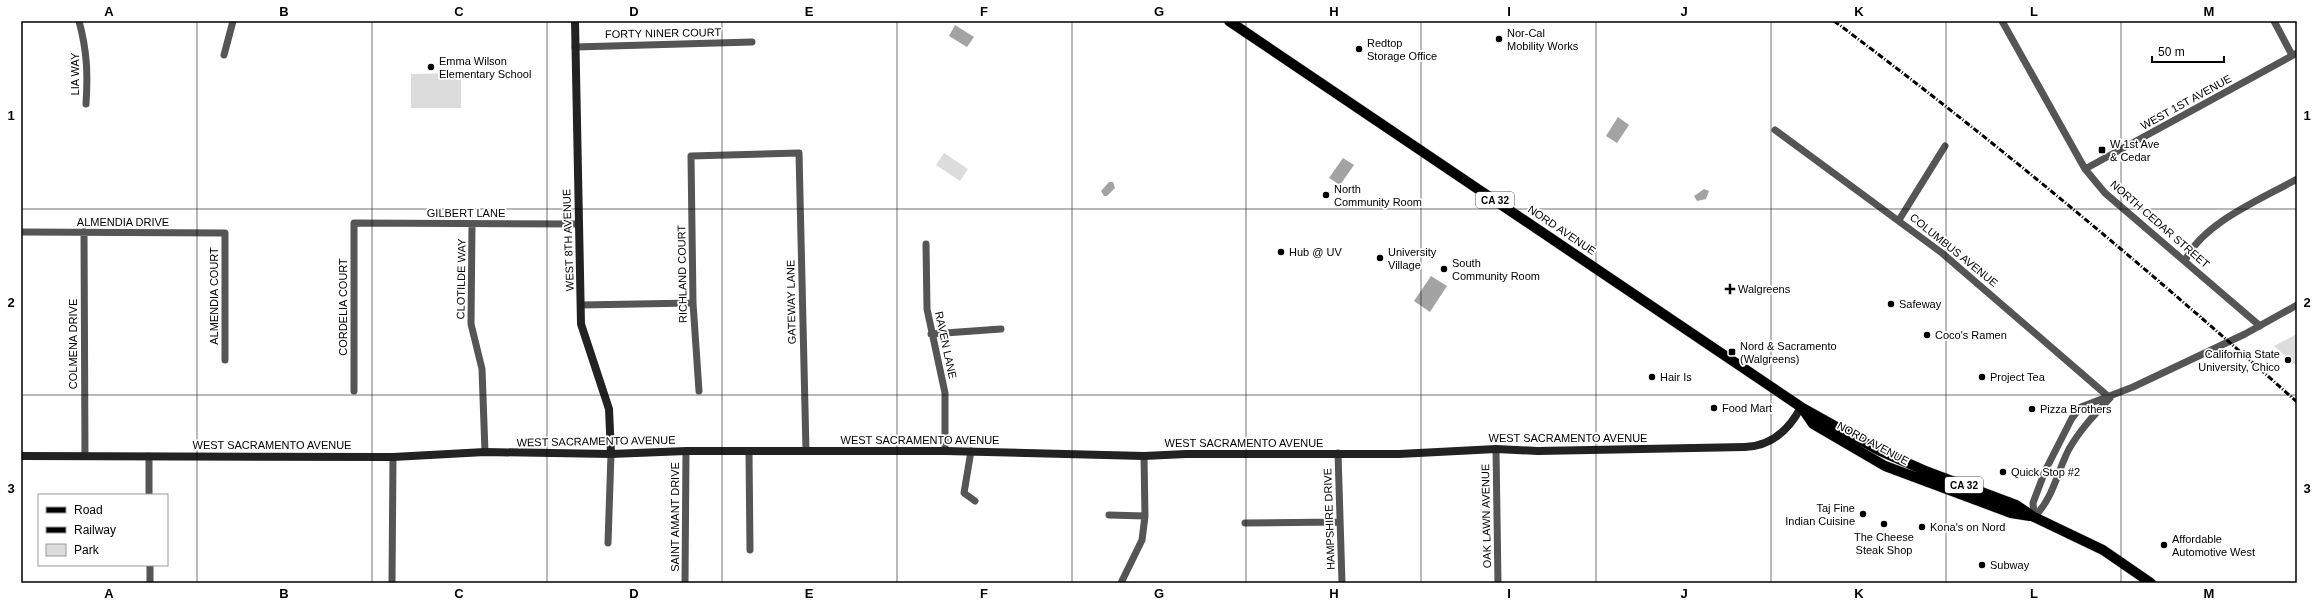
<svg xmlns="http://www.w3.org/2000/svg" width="2318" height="604" font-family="Arial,sans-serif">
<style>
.green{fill:#dcdcdc}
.water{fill:#a3a3a3}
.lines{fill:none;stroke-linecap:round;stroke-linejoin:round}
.primary-casing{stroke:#dbdbdb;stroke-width:11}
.street{stroke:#555;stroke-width:7}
.secondary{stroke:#222;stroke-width:8}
.primary{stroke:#000;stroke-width:10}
.rail{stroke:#000;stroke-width:3;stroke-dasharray:6 2 1 2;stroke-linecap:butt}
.grid{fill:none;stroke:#000;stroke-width:1;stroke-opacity:0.55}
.poi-dot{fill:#000;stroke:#fff;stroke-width:1.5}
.labels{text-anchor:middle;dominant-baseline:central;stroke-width:3.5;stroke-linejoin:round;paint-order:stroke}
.shield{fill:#fff;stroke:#4c4c4c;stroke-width:1}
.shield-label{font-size:10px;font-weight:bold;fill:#000}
.street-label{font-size:11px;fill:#000;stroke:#fff}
.poi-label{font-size:11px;fill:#000;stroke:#fff;text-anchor:start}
.neatline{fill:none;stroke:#000;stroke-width:1.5}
.grid-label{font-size:13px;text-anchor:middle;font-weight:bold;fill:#000}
</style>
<rect width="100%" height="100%" fill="#fff"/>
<!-- green -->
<path class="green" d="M 461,73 L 461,108 L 411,108 L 411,74 Z
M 944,153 L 968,169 L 960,181 L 936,165 Z
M 2297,334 L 2297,366 L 2274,346 Z"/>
<!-- water -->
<path class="water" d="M 955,25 L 974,37 L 967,47 L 949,36 Z
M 1618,117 L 1629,125 L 1617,143 L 1606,136 Z
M 1343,158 L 1354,165 L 1340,185 L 1329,178 Z
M 1109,182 L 1113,182 L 1115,188 L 1107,196 L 1104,196 L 1101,191 Z
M 1704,189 L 1709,191 L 1706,199 L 1697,201 L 1694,196 Z
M 1431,276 L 1447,286 L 1430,312 L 1414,301 Z"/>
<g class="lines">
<!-- primary casing -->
<g class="primary-casing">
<path id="primary" d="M 1229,21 L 1801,407 L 1878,450 L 1928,472 L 2016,505 L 2034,517 L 2103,550 L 2151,583
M 1802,408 L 1813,424 L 1885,466 L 2011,513 L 2030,516"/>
</g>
<!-- street -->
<path class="street" d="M 79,21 C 87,51 88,73 86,104
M 2002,21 L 2085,169 L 2105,193 L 2260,326
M 2274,21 L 2292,55
M 575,47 L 752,42
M 224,55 L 233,21
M 1775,130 L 1942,253 L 2110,398
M 2085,169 L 2297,53
M 1899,220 L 1945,146
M 472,224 L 471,324 L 482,369 L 485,452
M 21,232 L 225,233 L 225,360
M 84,232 L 85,456
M 926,244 L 927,309 L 945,393 L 945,451
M 2185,261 C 2202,223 2262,199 2297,179
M 581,305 L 693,303
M 931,334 L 1001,329
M 354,391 L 354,223 L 578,224
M 699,391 L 693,303 L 691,156 L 799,153 L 806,451
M 1496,449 L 1498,583
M 971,451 L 964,493 L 975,501
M 749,452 L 750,550
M 1338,453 L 1342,583
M 149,456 L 149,495
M 1109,515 L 1145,516
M 2034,517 L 2033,503 L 2045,471 L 2072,418 L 2081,407 L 2133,387 L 2245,334 L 2297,305
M 2034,517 C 2053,499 2057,472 2069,449 C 2080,430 2094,415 2109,399
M 1245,523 L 1339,522
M 608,543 L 611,454
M 150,565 L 150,583
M 392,583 L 393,457
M 685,583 L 686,451
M 1121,583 L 1142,540 L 1145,516 L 1144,456"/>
<!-- secondary -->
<path class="secondary" d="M 575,21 L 581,324 L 609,409 L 611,454
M 21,456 L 393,457 L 485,452 L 611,454 L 686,451 L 945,451 L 1144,456 L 1186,454 L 1399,454 L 1496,449 L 1538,451 L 1745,447 C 1772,446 1789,430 1801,407"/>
<!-- primary -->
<use href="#primary" class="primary"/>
<!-- rail -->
<path class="rail" d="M 1834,21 C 1994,140 2148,269 2297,402"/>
</g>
<!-- grid -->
<path class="grid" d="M 197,21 L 197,583M 372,21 L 372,583M 547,21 L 547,583M 722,21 L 722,583M 897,21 L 897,583M 1072,21 L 1072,583M 1246,21 L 1246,583M 1421,21 L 1421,583M 1596,21 L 1596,583M 1771,21 L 1771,583M 1946,21 L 1946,583M 2121,21 L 2121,583M 21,209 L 2297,209M 21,395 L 2297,395"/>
<!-- markers -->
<g class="poi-dot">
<circle cx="1499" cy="39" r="4"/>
<circle cx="1359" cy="49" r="4"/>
<circle cx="431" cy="67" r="4"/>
<rect x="2098" y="146" width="8" height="8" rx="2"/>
<circle cx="1326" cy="195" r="4"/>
<circle cx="1281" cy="252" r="4"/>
<circle cx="1380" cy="258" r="4"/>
<circle cx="1444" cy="269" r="4"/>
<path d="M1728 283h4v4h4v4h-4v4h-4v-4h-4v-4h4z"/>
<circle cx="1891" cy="304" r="4"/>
<circle cx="1927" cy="335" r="4"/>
<rect x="1728" y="348" width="8" height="8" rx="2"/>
<circle cx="2288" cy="360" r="4"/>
<circle cx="1652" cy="377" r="4"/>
<circle cx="1982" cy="377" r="4"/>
<circle cx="1714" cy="408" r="4"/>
<circle cx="2032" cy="409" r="4"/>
<circle cx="2003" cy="472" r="4"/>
<circle cx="1863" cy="514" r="4"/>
<circle cx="1884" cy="524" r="4"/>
<circle cx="1922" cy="527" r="4"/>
<circle cx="2164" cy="545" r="4"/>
<circle cx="1982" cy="565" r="4"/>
</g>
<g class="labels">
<!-- shield labels -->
<g class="shield">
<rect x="1476" y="192" width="38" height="16" rx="3"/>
<rect x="1945" y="477" width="38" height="16" rx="3"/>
</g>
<g class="shield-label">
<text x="1495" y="200">CA 32</text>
<text x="1964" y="485">CA 32</text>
</g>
<!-- street labels -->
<g class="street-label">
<text transform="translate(663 33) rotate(-1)">FORTY NINER COURT</text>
<text transform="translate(75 74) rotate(-90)">LIA WAY</text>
<text transform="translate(2186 102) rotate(-29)">WEST 1ST AVENUE</text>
<text x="466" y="213">GILBERT LANE</text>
<text x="123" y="222">ALMENDIA DRIVE</text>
<text transform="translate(2160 224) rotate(41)">NORTH CEDAR STREET</text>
<text transform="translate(1562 230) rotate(34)">NORD AVENUE</text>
<text transform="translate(568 240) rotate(-92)">WEST 8TH AVENUE</text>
<text transform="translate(1954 250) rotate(39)">COLUMBUS AVENUE</text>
<text transform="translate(682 274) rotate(-91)">RICHLAND COURT</text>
<text transform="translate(461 279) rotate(-89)">CLOTILDE WAY</text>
<text transform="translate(214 296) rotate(-90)">ALMENDIA COURT</text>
<text transform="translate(791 302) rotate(-91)">GATEWAY LANE</text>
<text transform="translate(343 307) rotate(-90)">CORDELIA COURT</text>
<text transform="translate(73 344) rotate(-90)">COLMENA DRIVE</text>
<text transform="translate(946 345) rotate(78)">RAVEN LANE</text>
<text x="1568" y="438">WEST SACRAMENTO AVENUE</text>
<text x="920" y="440">WEST SACRAMENTO AVENUE</text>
<text transform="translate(596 441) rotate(-1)">WEST SACRAMENTO AVENUE</text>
<text x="1244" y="443">WEST SACRAMENTO AVENUE</text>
<text transform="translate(1873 443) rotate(28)">NORD AVENUE</text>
<text x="272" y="445">WEST SACRAMENTO AVENUE</text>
<text transform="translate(1486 516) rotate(-91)">OAK LAWN AVENUE</text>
<text transform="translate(675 517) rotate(-90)">SAINT AMANT DRIVE</text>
<text transform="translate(1329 519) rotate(-92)">HAMPSHIRE DRIVE</text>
</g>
<!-- poi labels -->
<g class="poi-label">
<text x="1507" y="33">Nor-Cal<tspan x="1507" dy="13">Mobility Works</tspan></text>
<text x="1367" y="43">Redtop<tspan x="1367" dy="13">Storage Office</tspan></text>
<text x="439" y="61">Emma Wilson<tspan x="439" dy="13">Elementary School</tspan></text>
<text x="2110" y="144">W 1st Ave<tspan x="2110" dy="13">&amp; Cedar</tspan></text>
<text x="1334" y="189">North<tspan x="1334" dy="13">Community Room</tspan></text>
<text x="1289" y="252">Hub @ UV</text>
<text x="1388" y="252">University<tspan x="1388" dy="13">Village</tspan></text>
<text x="1452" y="263">South<tspan x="1452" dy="13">Community Room</tspan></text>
<text x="1738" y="289">Walgreens</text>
<text x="1899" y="304">Safeway</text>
<text x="1935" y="335">Coco's Ramen</text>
<text x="1740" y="346">Nord &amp; Sacramento<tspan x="1740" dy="13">(Walgreens)</tspan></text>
<text x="2280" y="354" text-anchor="end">California State<tspan x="2280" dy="13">University, Chico</tspan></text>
<text x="1660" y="377">Hair Is</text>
<text x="1990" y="377">Project Tea</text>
<text x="1722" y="408">Food Mart</text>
<text x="2040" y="409">Pizza Brothers</text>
<text x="2011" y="472">Quick Stop #2</text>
<text x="1855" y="508" text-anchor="end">Taj Fine<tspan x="1855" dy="13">Indian Cuisine</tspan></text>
<text x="1930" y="527">Kona's on Nord</text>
<text x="1884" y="537" text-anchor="middle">The Cheese<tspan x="1884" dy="13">Steak Shop</tspan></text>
<text x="2172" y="539">Affordable<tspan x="2172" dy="13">Automotive West</tspan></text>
<text x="1990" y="565">Subway</text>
</g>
</g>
<!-- border -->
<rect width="2318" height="604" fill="none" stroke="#ffffff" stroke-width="44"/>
<!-- legend -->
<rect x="38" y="494" width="130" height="72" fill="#ffffff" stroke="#999999"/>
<rect x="46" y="507" width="20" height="6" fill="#000000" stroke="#999999"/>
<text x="74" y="514" font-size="12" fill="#000000">Road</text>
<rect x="46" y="527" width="20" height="6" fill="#000000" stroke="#999999"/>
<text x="74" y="534" font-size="12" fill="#000000">Railway</text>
<rect x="46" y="544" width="20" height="12" fill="#dcdcdc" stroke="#999999"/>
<text x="74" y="554" font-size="12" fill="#000000">Park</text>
<!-- scale -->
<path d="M2152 56v6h72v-6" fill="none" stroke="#000000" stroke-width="2"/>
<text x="2158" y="56" font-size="12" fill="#000000" stroke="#ffffff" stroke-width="3" paint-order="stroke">50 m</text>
<rect x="22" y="22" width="2274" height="560" class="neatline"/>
<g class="grid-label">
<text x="109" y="16">A</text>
<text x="284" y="16">B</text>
<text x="459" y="16">C</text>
<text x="634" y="16">D</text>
<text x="809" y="16">E</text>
<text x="984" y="16">F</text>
<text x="1159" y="16">G</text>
<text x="1334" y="16">H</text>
<text x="1509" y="16">I</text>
<text x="1684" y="16">J</text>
<text x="1859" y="16">K</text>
<text x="2034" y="16">L</text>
<text x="2209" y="16">M</text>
<text x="11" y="120">1</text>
<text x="2307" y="120">1</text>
<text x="11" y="307">2</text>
<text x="2307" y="307">2</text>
<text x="11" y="493">3</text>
<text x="2307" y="493">3</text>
<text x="109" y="598">A</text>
<text x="284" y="598">B</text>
<text x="459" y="598">C</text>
<text x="634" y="598">D</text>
<text x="809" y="598">E</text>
<text x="984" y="598">F</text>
<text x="1159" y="598">G</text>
<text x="1334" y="598">H</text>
<text x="1509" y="598">I</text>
<text x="1684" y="598">J</text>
<text x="1859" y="598">K</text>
<text x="2034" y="598">L</text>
<text x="2209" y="598">M</text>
</g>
</svg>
